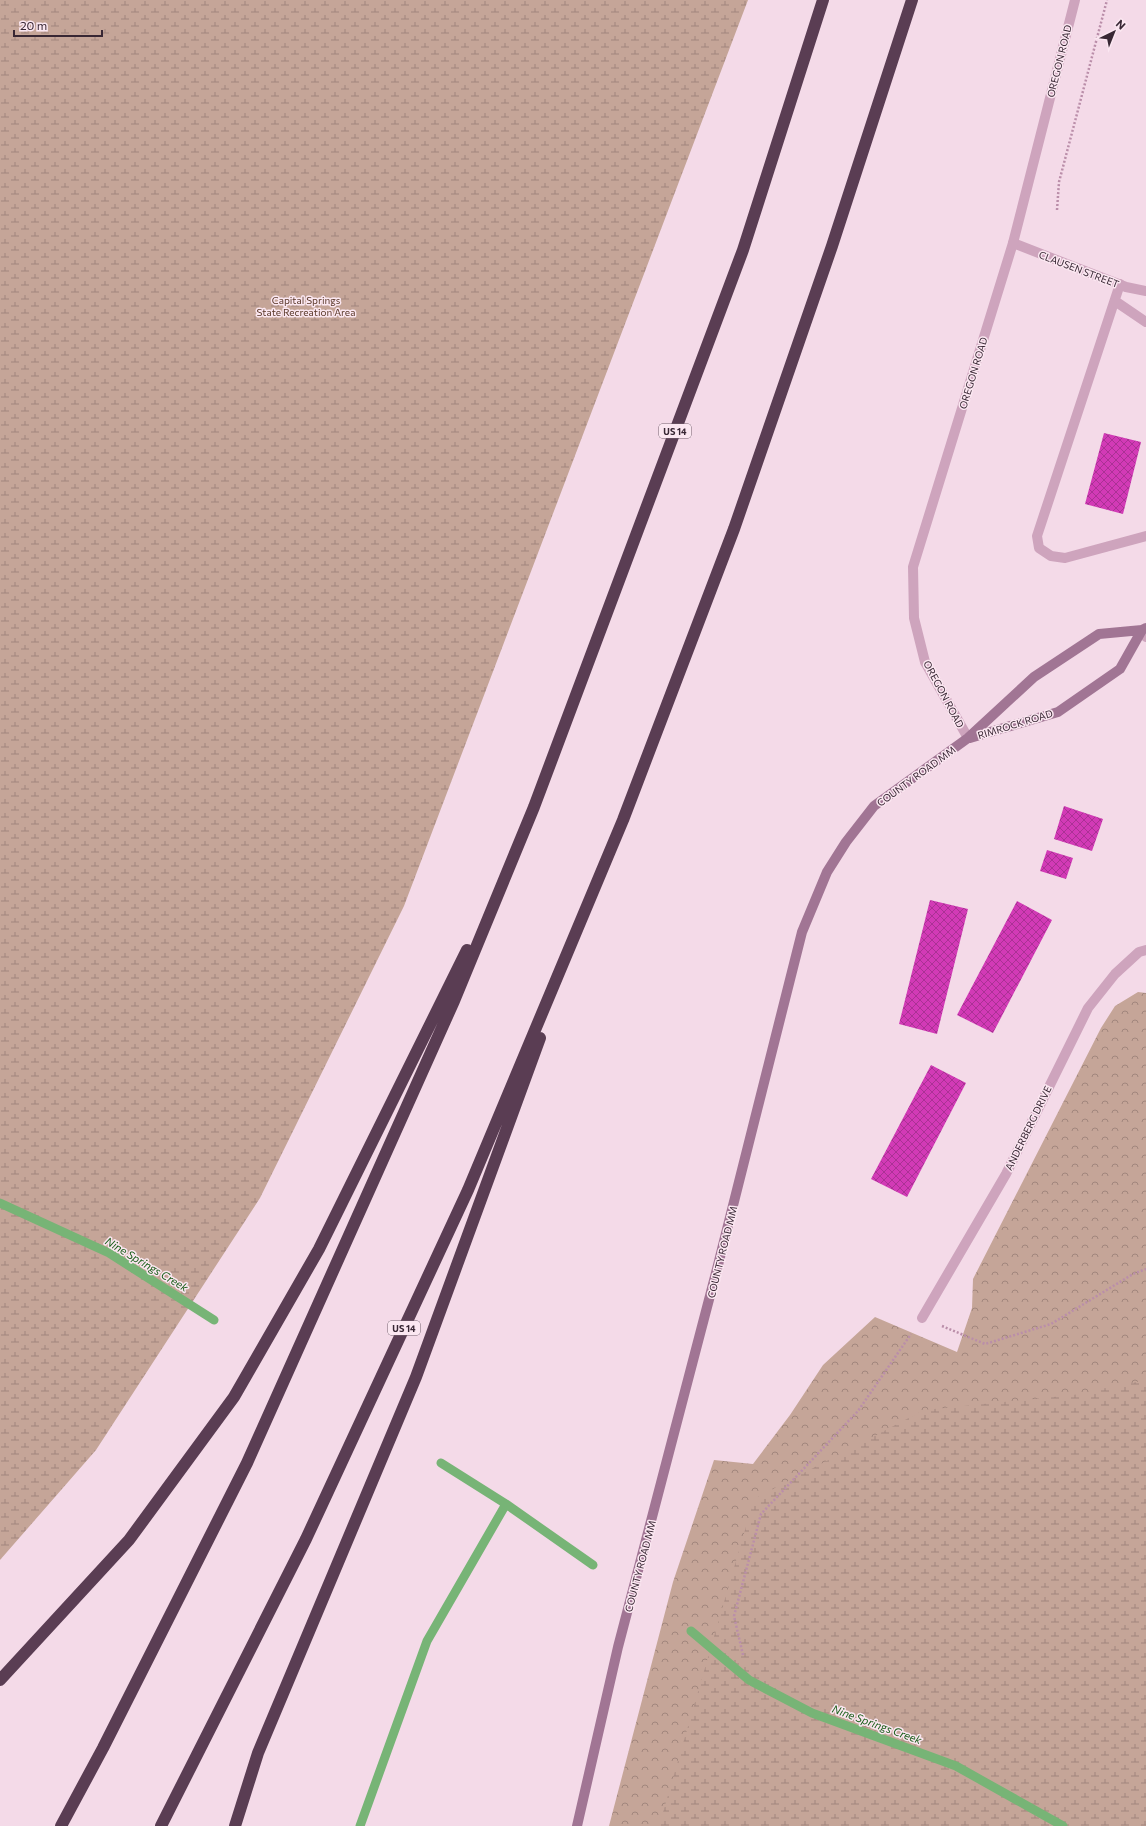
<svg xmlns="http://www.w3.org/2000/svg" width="1146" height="1826" font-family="Commissioner,sans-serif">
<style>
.forest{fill:url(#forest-crowns)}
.wetland{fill:url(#wetland-marsh)}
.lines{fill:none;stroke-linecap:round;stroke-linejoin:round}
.stream{stroke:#77b476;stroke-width:9}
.building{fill:url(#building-cross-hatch)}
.path{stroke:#ba8ea9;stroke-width:2.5;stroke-dasharray:2 2;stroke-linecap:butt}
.service{stroke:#cea4bd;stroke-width:10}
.minor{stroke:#cea4bd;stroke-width:10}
.tertiary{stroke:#cea4bd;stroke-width:10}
.secondary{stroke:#a17594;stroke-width:10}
.motorway{stroke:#5a3d53;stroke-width:12}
.labels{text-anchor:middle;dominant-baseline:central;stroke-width:3;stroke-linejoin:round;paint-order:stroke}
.shield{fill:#fbe7f1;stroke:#72616d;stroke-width:1}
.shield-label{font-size:9px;font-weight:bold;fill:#382734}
.street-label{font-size:10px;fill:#382734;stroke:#fbe7f1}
.park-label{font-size:10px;fill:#593728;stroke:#fbe7f1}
.water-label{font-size:11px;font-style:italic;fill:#185e18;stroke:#fbe7f1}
</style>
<defs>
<pattern id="forest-crowns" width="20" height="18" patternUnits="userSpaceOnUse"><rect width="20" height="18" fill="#c5a598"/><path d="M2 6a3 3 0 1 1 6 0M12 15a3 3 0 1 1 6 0" fill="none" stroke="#a1867d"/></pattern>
<pattern id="wetland-marsh" width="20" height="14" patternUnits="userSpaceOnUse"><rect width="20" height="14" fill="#c5a598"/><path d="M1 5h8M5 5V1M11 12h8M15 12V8" fill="none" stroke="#a1867d"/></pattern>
<pattern id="building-cross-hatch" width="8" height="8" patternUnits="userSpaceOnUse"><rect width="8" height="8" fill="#d23ab6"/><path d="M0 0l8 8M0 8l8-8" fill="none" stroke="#ab3195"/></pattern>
</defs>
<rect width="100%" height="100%" fill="#f4dae8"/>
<!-- forest -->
<path class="forest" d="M 1138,992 L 1146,993 L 1146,1826 L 609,1826 L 673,1582 L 714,1460 L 753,1464 L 790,1415 L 823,1365 L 875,1317 L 957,1352 L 972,1308 L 973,1279 L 1101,1028 L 1115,1006 Z"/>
<!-- wetland -->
<path class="wetland" d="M 0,0 L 748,0 L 404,906 L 260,1198 L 96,1450 L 0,1560 Z
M 1146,1380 L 1146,1826 L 659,1826 L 754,1499 L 924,1410 L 1073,1395 Z"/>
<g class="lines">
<!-- stream -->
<path class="stream" d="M 0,1203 L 109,1253 L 214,1320
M 441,1463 L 506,1504 L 593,1565
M 691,1631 L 749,1680 L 812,1713 L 956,1766 L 1063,1826
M 360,1826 L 427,1641 L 506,1504"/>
</g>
<!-- building -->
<path class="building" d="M 1104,433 L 1141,442 L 1123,514 L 1085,504 Z
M 1064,806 L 1103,819 L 1092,851 L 1054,839 Z
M 1047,850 L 1073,858 L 1066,879 L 1040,871 Z
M 930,900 L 968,909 L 937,1034 L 899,1024 Z
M 1017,901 L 1052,920 L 993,1033 L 957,1015 Z
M 931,1065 L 966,1083 L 907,1197 L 871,1179 Z"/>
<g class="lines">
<!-- path -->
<path class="path" d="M 1057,210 L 1059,182 L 1107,0
M 942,1326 L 985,1344 L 1051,1324 L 1133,1274 L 1146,1269
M 743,1655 L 734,1616 L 761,1514 L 858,1411 L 911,1334"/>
<!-- service -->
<path class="service" d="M 1120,284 L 1037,536 L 1039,548 L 1051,556 L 1065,558 L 1146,536
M 1115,301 L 1146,322"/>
<!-- minor -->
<path class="minor" d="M 1013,243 L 1126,287 L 1146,291
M 1142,630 L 1146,637
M 922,1318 L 1006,1174 L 1088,1008 L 1115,974 L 1139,952 L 1146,950"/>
<!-- tertiary -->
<path class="tertiary" d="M 968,738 L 925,662 L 914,618 L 913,567 L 1013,243 L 1075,0"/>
<!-- secondary -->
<path class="secondary" d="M 970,738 L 1058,712 L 1120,669 L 1142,630
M 577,1826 L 618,1647 L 717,1269 L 802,932 L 827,872 L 846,842 L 874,806 L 968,738 L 1034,677 L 1099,634 L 1142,630 L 1146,628"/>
<!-- motorway -->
<path class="motorway" d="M 0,1680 L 129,1540 L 234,1397 L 319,1249 L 467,950
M 61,1826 L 103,1748 L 247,1463 L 454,1001 L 534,807 L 743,250 L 823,0
M 161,1826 L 306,1539 L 468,1190 L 623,820 L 734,529 L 832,246 L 912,0
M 235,1826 L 258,1753 L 416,1377 L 540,1038"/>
</g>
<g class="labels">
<!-- shield labels -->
<g class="shield">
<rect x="659" y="424" width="32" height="14" rx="3"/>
<rect x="388" y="1321" width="32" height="14" rx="3"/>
</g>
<g class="shield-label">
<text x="675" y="431">US 14</text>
<text x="404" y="1328">US 14</text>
</g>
<!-- street labels -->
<g class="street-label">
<text transform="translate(1059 61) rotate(-76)">OREGON ROAD</text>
<text transform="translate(1079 269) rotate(21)">CLAUSEN STREET</text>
<text transform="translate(973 373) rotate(-73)">OREGON ROAD</text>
<text transform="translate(944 694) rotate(62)">OREGON ROAD</text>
<text transform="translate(1015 724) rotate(-17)">RIMROCK ROAD</text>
<text transform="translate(916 776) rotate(-36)">COUNTY ROAD MM</text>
<text transform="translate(1028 1128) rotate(-64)">ANDERBERG DRIVE</text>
<text transform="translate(722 1252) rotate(-76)">COUNTY ROAD MM</text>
<text transform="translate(640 1566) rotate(-75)">COUNTY ROAD MM</text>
</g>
<!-- park labels -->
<g class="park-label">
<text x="306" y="300">Capital Springs<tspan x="306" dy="12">State Recreation Area</tspan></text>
</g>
<!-- water labels -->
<g class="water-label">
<text transform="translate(147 1264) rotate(31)">Nine Springs Creek</text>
<text transform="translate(877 1724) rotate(20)">Nine Springs Creek</text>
</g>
</g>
<!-- north arrow -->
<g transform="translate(1114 32) rotate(43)" stroke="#fbe7f1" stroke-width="3" paint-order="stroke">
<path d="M0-3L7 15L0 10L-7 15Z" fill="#382734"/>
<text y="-6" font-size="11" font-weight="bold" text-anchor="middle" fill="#382734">N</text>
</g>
<!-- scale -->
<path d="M14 30v6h88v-6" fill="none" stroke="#382734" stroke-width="2"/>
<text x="20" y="30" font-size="12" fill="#382734" stroke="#fbe7f1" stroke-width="3" paint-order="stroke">20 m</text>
</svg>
